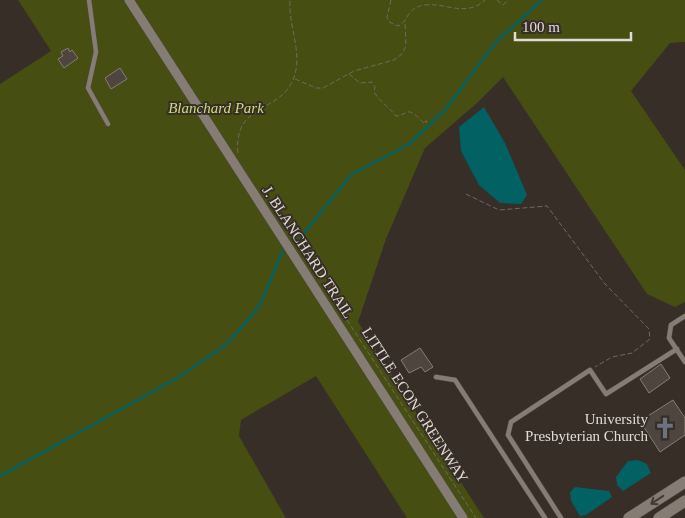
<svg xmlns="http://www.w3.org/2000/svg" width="685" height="518" font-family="'Times New Roman',serif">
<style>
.green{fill:#464e11}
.water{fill:#026163}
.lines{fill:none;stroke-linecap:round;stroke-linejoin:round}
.stream{stroke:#026163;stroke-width:2.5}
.building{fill:#4e463e;stroke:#867d74}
.service-casing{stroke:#504944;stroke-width:5.5}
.minor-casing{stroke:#504944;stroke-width:10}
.tertiary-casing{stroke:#504944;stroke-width:12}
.path{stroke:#706963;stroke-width:1;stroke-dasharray:5 2.5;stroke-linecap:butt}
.service{stroke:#857d74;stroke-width:4.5}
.minor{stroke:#857d74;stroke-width:9}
.tertiary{stroke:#857d74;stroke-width:11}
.oneway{stroke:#423a33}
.labels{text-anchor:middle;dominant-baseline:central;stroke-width:4;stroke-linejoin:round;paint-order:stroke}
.park-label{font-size:15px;font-style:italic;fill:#ccdc79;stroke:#362e27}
.street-label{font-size:15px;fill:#e0dbd7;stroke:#362e27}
.poi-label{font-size:15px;fill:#e0dbd7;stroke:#362e27;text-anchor:end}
</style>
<rect width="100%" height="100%" fill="#362e27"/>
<!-- green -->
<path class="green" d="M 18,0 L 685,0 L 685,42 L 670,43 L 631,91 L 685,170 L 685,302 L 675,307 L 647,294 L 503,77 L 476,104 L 425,148 L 386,239 L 358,322 L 484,518 L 407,518 L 316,376 L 241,420 L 239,436 L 286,518 L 0,518 L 0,84 L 51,51 Z"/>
<!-- water -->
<path class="water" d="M 484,107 L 505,143 L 527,195 L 521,204 L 500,203 L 479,185 L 461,151 L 459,127 Z
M 638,460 L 647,464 L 651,473 L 623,491 L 617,485 L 616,477 L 628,461 Z
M 575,487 L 609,491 L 612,497 L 586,515 L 580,516 L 571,501 L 570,492 Z"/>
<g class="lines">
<!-- stream -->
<path class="stream" d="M 300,238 L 351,175 L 409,144 L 445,110 L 495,43 L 542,0
M 0,476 L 179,377 L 227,344 L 259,307 L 283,250"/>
</g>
<!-- building -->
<path class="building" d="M 68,48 L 70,52 L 72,50 L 78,58 L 64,68 L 58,59 L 63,56 L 61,52 Z
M 120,68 L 127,79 L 111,89 L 105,78 Z
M 420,348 L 433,367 L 425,372 L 421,367 L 409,373 L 401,360 Z
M 661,364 L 670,378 L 649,393 L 640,379 Z
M 673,400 L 685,418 L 685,435 L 660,452 L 640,421 Z"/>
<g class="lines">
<!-- service casing -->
<g class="service-casing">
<path id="service" d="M 89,0 L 96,52 L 88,88 L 108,124
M 685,316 L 671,325 L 669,338 L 685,362
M 436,377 L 455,380 L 545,518
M 561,518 L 508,435 L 511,422 L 590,370 L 606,394 L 677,349"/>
</g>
<!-- minor casing -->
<g class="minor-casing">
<path id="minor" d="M 129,0 L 463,518"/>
</g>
<!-- tertiary casing -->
<g class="tertiary-casing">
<path id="tertiary" d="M 629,518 L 685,482
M 659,518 L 685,501"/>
</g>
<!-- path -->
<path class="path" d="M 391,0 L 387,17 L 389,22 L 398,26 C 409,21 406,8 424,5 C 446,2 465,18 485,0
M 497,0 L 503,5 L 508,0
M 349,74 L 360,83 L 372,82 L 375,87 L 374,92 C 380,102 389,107 396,116 C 401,116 404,113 408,112 C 414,111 420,120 425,124 L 427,121 L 423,122
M 295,79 L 316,88 L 323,88 L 354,71 L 394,60 L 402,54 L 406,46 L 405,21
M 238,153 C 233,101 282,114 294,77 C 303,53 288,25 290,0
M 261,188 L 476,518
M 466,194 L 499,210 L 547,206 L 605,284 L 649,329 L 650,339 L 632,353 L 612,357 L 595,367"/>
<!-- service -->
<use href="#service" class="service"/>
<!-- minor -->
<use href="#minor" class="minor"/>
<!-- tertiary -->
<use href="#tertiary" class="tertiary"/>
</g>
<!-- one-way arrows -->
<defs><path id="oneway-shaft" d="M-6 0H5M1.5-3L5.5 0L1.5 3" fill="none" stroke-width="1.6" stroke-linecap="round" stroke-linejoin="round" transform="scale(1.25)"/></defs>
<use class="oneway" href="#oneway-shaft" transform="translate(657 500) rotate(147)"/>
<!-- icons -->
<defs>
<g id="church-bare" transform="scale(1.725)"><path d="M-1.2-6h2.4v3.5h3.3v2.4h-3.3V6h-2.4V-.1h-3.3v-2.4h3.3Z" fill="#6b7280" stroke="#362e27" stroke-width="2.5" paint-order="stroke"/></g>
</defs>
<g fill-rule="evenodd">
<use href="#church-bare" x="665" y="428"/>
</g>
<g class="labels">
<!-- park labels -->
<g class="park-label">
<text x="216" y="108">Blanchard Park</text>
</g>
<!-- street labels -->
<g class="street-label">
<text transform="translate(308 252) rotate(57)">J. BLANCHARD TRAIL</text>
<text transform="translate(415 405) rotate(57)">LITTLE ECON GREENWAY</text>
</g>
<!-- poi labels -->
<g class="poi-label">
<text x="648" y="419">University<tspan x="648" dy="17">Presbyterian Church</tspan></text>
</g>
</g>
<!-- scale -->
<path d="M515 32v8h116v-8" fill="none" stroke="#e0dbd7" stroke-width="2.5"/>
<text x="522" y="32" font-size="15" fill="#e0dbd7" stroke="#362e27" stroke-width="4" paint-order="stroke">100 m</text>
</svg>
